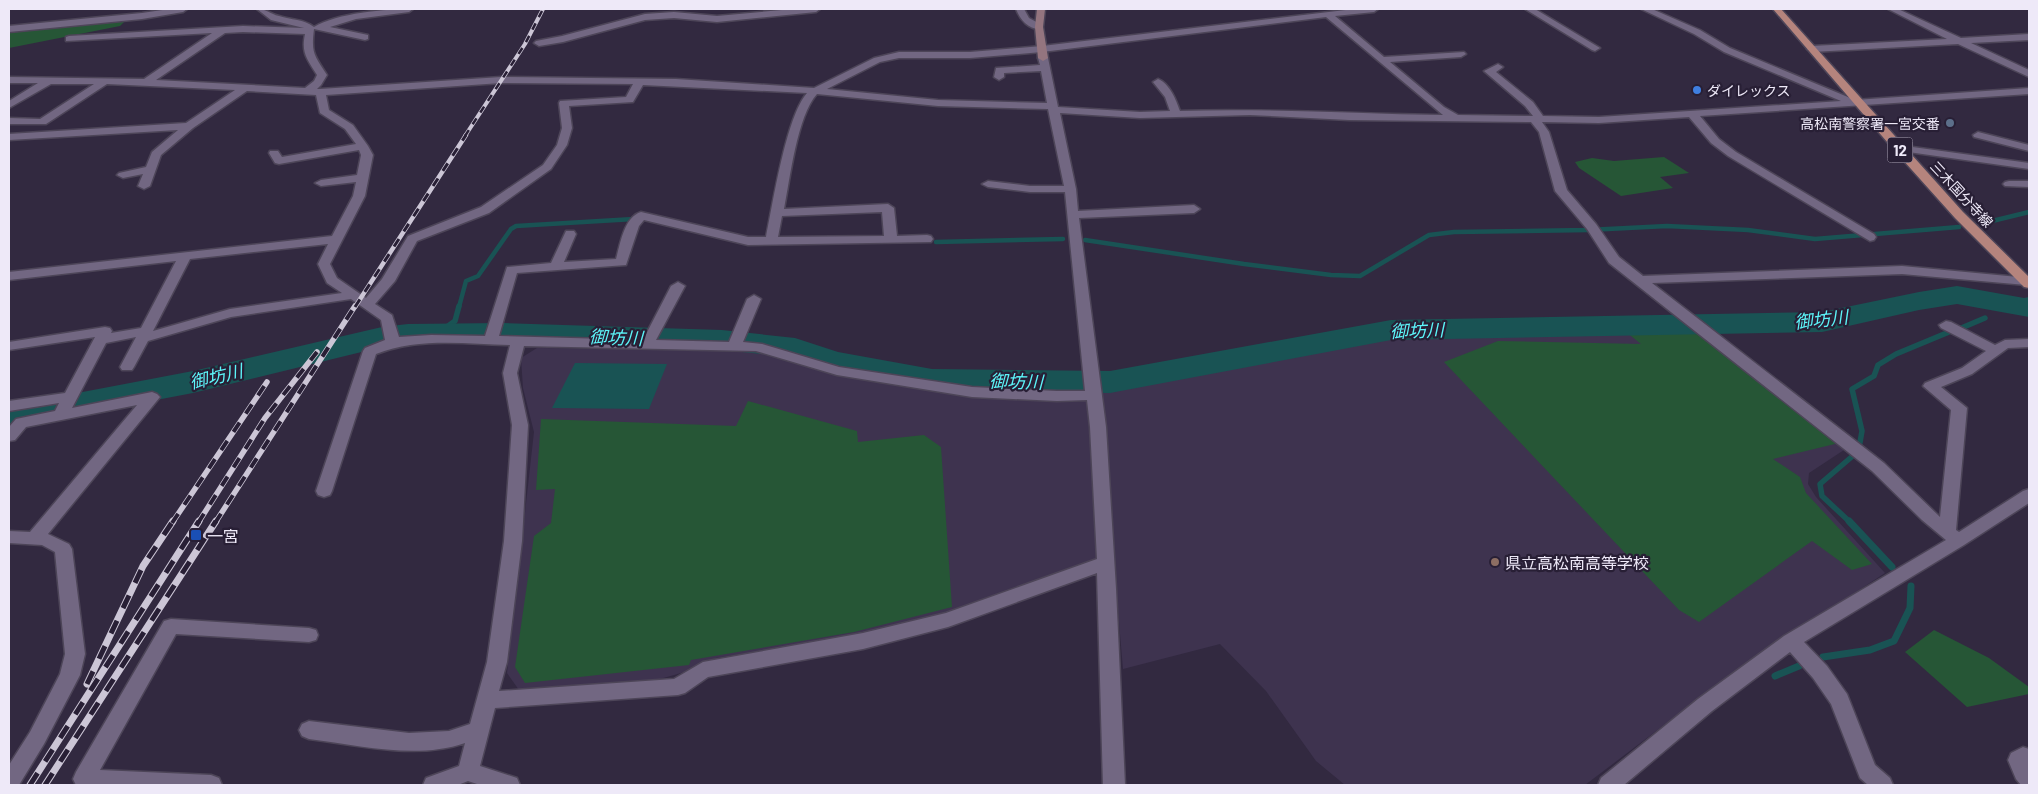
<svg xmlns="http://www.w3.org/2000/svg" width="2038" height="794" font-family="Barlow,'Noto Sans JP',sans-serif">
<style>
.built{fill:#3e334f}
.green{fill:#265636}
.water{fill:#195354}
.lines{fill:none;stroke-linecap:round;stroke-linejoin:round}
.stream-far2{stroke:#195354;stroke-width:4.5}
.stream-far1{stroke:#195354;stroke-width:5.5}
.stream{stroke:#195354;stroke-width:7}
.river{fill:#195354;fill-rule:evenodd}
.street-casing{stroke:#4d4558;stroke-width:3}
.secondary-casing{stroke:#4d4558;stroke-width:3}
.primary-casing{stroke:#4d4558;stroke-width:3}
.street{fill:#726782;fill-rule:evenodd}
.secondary{fill:#94757f;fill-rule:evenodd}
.primary{fill:#b5847d;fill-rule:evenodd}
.rail-far3-casing{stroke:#ccc6d6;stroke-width:4}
.rail-far2-casing{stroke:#ccc6d6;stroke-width:4.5}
.rail-far1-casing{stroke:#ccc6d6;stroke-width:5.5}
.rail-casing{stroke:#ccc6d6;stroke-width:7}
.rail-far3{stroke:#281f35;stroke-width:2.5;stroke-dasharray:7;stroke-linecap:butt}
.rail-far2{stroke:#281f35;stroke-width:3;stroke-dasharray:9;stroke-linecap:butt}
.rail-far1{stroke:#281f35;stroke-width:4;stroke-dasharray:11;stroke-linecap:butt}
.rail{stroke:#281f35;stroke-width:5;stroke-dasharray:14;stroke-linecap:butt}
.shop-dot{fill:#3f7fe0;stroke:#281f35;stroke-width:2}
.service-dot{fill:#5c6f8a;stroke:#281f35;stroke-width:2}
.transit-dot{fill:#1a4fb4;stroke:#281f35;stroke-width:2}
.education-dot{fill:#8d6e63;stroke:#281f35;stroke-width:2}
.labels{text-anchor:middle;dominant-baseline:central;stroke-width:4.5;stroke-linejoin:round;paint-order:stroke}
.far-poi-label{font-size:14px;fill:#eee9f8;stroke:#281f35;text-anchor:start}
.far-street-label{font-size:14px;fill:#eee9f8;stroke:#281f35}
.shield{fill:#281f35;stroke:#b3acbe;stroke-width:1}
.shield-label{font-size:15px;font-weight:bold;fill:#eee9f8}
.poi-label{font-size:16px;fill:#eee9f8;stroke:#281f35;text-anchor:start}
.water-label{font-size:18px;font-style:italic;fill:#5cf4f8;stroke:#281f35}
</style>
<rect width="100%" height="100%" fill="#322940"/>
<!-- built -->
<path class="built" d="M 1694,329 L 1847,448 L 1809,473 L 1808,484 L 1816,497 L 1885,573 L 1730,675 L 1585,785 L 1345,785 L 1316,761 L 1266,691 L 1220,644 L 1123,669 L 1113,552 L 987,601 L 927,620 L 858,636 L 716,658 L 709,665 L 653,681 L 519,690 L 507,673 L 534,432 L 523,388 L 521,358 L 537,348 L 755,350 L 837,375 L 969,396 L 1101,392 L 1387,333 Z"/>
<!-- green -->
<path class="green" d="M 127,19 L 120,26 L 9,48 L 9,32 Z
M 1664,157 L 1689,173 L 1660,177 L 1673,188 L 1621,196 L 1579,168 L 1575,162 L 1592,158 L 1614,161 Z
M 1696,331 L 1839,443 L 1773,459 L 1800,477 L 1806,493 L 1872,564 L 1852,570 L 1812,541 L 1699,622 L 1679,610 L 1444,362 L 1498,341 L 1641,344 L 1626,332 Z
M 748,401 L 857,431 L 858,442 L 924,435 L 941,447 L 952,607 L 854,632 L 691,660 L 689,665 L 525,683 L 515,667 L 534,536 L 551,523 L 555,489 L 536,490 L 541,419 L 736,426 Z
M 1934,630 L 1989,658 L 2029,687 L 2029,694 L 1967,707 L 1905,652 Z"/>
<!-- water -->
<path class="water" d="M 575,363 L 667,364 L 649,409 L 552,408 Z"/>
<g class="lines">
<!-- stream-far2 -->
<path class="stream-far2" d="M 1984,223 L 2029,212
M 1085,240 L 1244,264 L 1331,275 L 1360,276 L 1429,235 L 1454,232 L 1588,230 L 1667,226 L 1748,230 L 1815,239 L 1959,227
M 936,242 L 1063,239
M 459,307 L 466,281 L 478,276 L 511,229 L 516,226 L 634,219"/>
<!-- stream-far1 -->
<path class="stream-far1" d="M 1959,329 L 1985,318
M 437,334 L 455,321 L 459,306
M 1859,448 L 1862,431 L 1852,389 L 1874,376 L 1878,365 L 1896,354 L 1949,332
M 1851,523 L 1822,496 L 1820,484 L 1855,454"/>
<!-- stream -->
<path class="stream" d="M 1849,521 L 1892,567
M 1823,657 L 1870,650 L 1894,641 L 1910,608 L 1911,586
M 1775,676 L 1799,666"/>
<!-- river -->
<path class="river" d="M 1957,286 L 2024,298 L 2029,297 L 2029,317 L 1957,304 L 1919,310 L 1822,332 L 1391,340 L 1110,393 L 932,391 L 831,371 L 790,357 L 722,350 L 504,343 L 408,344 L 382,347 L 193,393 L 9,428 L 9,406 L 193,371 L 382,327 L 408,324 L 504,323 L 722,330 L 795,338 L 838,352 L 932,369 L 1110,371 L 1391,320 L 1822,312 L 1919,292 Z"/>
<!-- street casing -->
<g class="street-casing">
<path id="street" d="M 169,9 L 187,9 L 183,12 L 142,19 L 9,32 L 9,26 L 142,13 Z
M 257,9 C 267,9 270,14 279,16 C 291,20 304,19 314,27 C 337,13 386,9 413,9 L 409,12 L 356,19 L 330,27 L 368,35 L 368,39 L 365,40 L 314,29 C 311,53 314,55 327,75 L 321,85 L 317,89 L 320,89 L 501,77 L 676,79 L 814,88 L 874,58 L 899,52 L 970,52 L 1042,46 L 1354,9 L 1378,9 L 1374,12 L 1335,16 L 1384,57 L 1464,52 L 1466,54 L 1461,57 L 1390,62 L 1444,107 L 1458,115 L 1533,116 L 1525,106 L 1484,71 L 1498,64 L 1503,67 L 1496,72 L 1533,102 L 1543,116 L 1599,117 L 1841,101 L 1724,52 L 1694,34 L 1641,9 L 1652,9 L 1700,30 L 1730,48 L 1855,100 L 2029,88 L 2029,94 L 1700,116 L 1719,139 L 1736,152 L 1874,234 L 1876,237 L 1874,240 L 1870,241 L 1728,156 L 1711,143 L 1689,117 L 1599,123 L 1542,122 L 1549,132 L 1567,190 L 1596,224 L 1619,257 L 1643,276 L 1902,266 L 2029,278 L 2029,284 L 2026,285 L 1902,274 L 1652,283 L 1884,463 L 1940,517 L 1951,410 L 1923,386 L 1925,383 L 1962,368 L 1986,351 L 1941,328 L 1939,325 L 1946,321 L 1951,322 L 1995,345 L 2005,340 L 2029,339 L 2029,347 L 2008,348 L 1972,374 L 1941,387 L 1967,408 L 1956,530 L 1959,532 L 2023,491 L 2029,489 L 2029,503 L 1964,545 L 1804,642 L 1827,666 L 1847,694 L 1875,765 L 1890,778 L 1893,785 L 1868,785 L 1860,778 L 1831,704 L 1813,678 L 1790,652 L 1712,711 L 1624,785 L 1598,785 L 1601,778 L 1698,699 L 1784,636 L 1946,540 L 1922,520 L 1872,471 L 1609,263 L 1587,229 L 1555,191 L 1539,132 L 1531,122 L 1349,120 L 1250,115 L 1140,118 L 1060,113 L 1076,189 L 1078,211 L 1194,205 L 1200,209 L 1194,213 L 1079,218 L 1106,427 L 1116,589 L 1125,785 L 1103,785 L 1097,573 L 948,627 L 863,649 L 708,677 L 685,693 L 678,695 L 495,708 L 480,766 L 517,778 L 520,785 L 480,785 L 468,781 L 458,785 L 423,785 L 426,778 L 459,766 L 465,743 C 416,760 359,745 309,739 L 302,736 L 299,730 L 302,724 L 309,721 L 409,733 L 449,731 L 470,724 L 487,662 L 504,541 L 512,425 L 503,373 L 510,345 C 466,344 418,337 376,354 L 332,491 L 330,495 L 324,497 L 318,495 L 316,491 L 363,351 L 365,348 L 385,340 L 381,320 L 351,299 L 231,317 L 148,341 L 134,367 L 132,370 L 122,370 L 120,367 L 136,337 L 106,343 L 72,408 L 152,392 L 157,394 L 160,397 L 48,534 L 69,544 L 72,549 L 85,654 L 80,675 L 44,744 L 19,785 L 9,785 L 9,765 L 30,732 L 60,674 L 65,654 L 55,552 L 42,545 L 9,543 L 9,531 L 30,532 L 137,405 L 26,427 L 15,440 L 9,441 L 9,427 L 16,419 L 55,411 L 59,403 L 9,411 L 9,401 L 65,393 L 95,337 L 9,350 L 9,342 L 105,327 L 110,328 L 112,331 L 111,333 L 141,328 L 176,261 L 9,280 L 9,272 L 332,236 L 353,196 L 356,182 L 321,186 L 315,183 L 321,180 L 357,175 L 361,155 L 359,150 L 279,164 L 275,163 L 269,153 L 270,151 L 278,151 L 282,157 L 356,144 L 345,129 L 320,113 L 316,95 L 247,91 L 193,128 L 161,155 L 150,186 L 144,189 L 138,186 L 143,174 L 123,178 L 117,175 L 119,173 L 146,167 L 152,152 L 178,130 L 9,140 L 9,134 L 186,123 L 235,90 L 107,84 L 46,124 L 9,124 L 9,118 L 40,119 L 94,84 L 51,84 L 9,108 L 9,101 L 38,83 L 9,83 L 9,77 L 144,79 L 212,33 L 66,41 L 66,37 L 69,36 L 243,26 L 304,28 L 271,20 ZM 1326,17 L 1443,115 C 1355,114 1268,108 1180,111 C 1176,100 1170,84 1158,79 L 1153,82 L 1165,97 L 1170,111 L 1140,112 L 1058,107 L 1048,58 L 1043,55 L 1038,58 L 1040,65 L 996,68 L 994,77 L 999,80 L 1004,77 L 1004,73 L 1041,71 L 1047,103 L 938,100 L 827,89 L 880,62 L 899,58 L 970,58 L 1042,52 ZM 243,32 L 305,34 C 301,53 307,59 317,75 L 314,81 L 305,88 L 156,80 L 225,33 ZM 501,83 L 633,84 L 626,97 L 560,101 L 559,103 L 562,128 L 557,145 L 543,165 L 481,207 L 408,236 L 382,279 L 366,298 L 337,278 L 330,264 L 365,196 L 373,155 L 368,146 L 353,125 L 329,110 L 326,95 ZM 643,85 L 807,93 C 786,117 773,203 766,237 L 748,237 L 641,212 C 624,217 620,245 616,259 L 564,262 L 576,234 L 574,231 L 566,231 L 551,263 L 507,267 L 485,336 L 431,335 L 399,337 L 392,315 L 375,304 L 395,281 L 417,241 L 489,213 L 551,169 L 567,145 L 572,128 L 569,106 L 633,102 ZM 817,94 L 938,106 L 1048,109 L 1064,186 L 1030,186 L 988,181 L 982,184 L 988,187 L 1030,192 L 1065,192 L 1085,391 L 1057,391 L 972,387 L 839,367 L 762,344 L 743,342 L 761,299 L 754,295 L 747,299 L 729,342 L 656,340 L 685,286 L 678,282 L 671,286 L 643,340 L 499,336 L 517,273 L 626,265 L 639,226 L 644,220 L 748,245 L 931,242 L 933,239 L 931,236 L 927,235 L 897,236 L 894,208 L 888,204 L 784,209 C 790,179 797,116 817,94 ZM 882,212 L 884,236 L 778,237 L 782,216 ZM 328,244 L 318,264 L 327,283 L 342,293 L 230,309 L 153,331 L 190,259 ZM 524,346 L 756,351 L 837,375 L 972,397 L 1057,401 L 1087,400 L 1090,427 L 1097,559 L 946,613 L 863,633 L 703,662 L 674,679 L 499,691 L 507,662 L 522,541 L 528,425 L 517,373 Z
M 793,9 L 820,9 L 816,12 L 717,22 L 674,18 L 645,20 L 563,42 L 539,46 L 534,43 L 536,41 L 562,36 L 645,14 L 674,12 L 717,16 Z
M 1016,9 L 1024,9 L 1029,18 L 1042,25 L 1042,29 C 1029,30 1020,20 1016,9 Z
M 1525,9 L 1535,9 L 1600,48 L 1595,51 L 1592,50 Z
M 1888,9 L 1898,9 L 1961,38 L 2029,34 L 2029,40 L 1971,43 L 2029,70 L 2029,77 L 1958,44 L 1812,52 L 1807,49 L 1812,46 L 1947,39 Z
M 1978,132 L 2029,145 L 2029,151 L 1974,137 L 1973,135 Z
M 1898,145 L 2029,163 L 2029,169 L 1894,150 L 1893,148 L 1894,146 Z
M 2009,181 L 2029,181 L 2029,187 L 2005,186 L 2003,184 L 2005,182 Z
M 171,619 L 309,628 L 316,630 L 318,635 L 316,640 L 309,642 L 176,634 L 100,770 L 211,775 L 219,778 L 222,785 L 76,785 L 73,779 L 76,772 L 164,621 Z
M 2023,747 L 2029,749 L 2029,785 L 2021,785 L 2016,779 L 2008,760 L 2011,753 Z"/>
</g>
<!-- secondary casing -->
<g class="secondary-casing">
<path id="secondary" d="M 1037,9 L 1045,9 L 1043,27 L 1048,58 L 1043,61 L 1038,58 L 1035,27 Z"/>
</g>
<!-- primary casing -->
<g class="primary-casing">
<path id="primary" d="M 1773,9 L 1781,9 L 1963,212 L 2029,277 L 2029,288 L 2024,287 L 1955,218 L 1894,150 Z"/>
</g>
<!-- street -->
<use href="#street" class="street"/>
<!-- secondary -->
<use href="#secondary" class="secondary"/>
<!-- primary -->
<use href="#primary" class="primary"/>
<!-- rail-far3 casing -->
<g class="rail-far3-casing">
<path id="rail-far3" d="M 465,136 L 525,44 L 543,9"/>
</g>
<!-- rail-far2 casing -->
<g class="rail-far2-casing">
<path id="rail-far2" d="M 355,307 L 466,135"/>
</g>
<!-- rail-far1 casing -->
<g class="rail-far1-casing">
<path id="rail-far1" d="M 172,523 L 267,382
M 198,523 L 265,418 L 317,352
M 215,523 L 355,306"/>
</g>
<!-- rail casing -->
<g class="rail-casing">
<path id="rail" d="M 87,684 L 143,566 L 173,521
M 30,785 L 199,521
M 45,785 L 216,521"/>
</g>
<!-- rail-far3 -->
<use href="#rail-far3" class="rail-far3"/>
<!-- rail-far2 -->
<use href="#rail-far2" class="rail-far2"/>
<!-- rail-far1 -->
<use href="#rail-far1" class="rail-far1"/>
<!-- rail -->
<use href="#rail" class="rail"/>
</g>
<!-- markers -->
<circle class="shop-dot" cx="1697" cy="90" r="5"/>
<circle class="service-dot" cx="1950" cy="123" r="5"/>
<rect class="transit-dot" x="190" y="529" width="12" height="12" rx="2.5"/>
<circle class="education-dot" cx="1495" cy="562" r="5"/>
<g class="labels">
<!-- far-poi labels -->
<g class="far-poi-label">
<text x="1707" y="90">ダイレックス</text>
<text x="1940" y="123" text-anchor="end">高松南警察署一宮交番</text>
</g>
<!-- far-street labels -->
<g class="far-street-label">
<text transform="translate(1962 194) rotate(47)">三木国分寺線</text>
</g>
<!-- shield labels -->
<rect class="shield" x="1887.5" y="137.5" width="25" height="25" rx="4"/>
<g class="shield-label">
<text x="1900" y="150">12</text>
</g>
<!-- poi labels -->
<g class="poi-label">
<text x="207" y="535">一宮</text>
<text x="1505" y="562">県立高松南高等学校</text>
</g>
<!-- water labels -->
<g class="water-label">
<text transform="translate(1821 319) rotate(-6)">御坊川</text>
<text transform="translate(1417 330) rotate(-2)">御坊川</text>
<text transform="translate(616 337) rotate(2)">御坊川</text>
<text transform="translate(216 376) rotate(-13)">御坊川</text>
<text transform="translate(1016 381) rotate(1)">御坊川</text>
</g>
</g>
<!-- border -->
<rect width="2038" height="794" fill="none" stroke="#eee9f8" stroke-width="20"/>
</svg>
